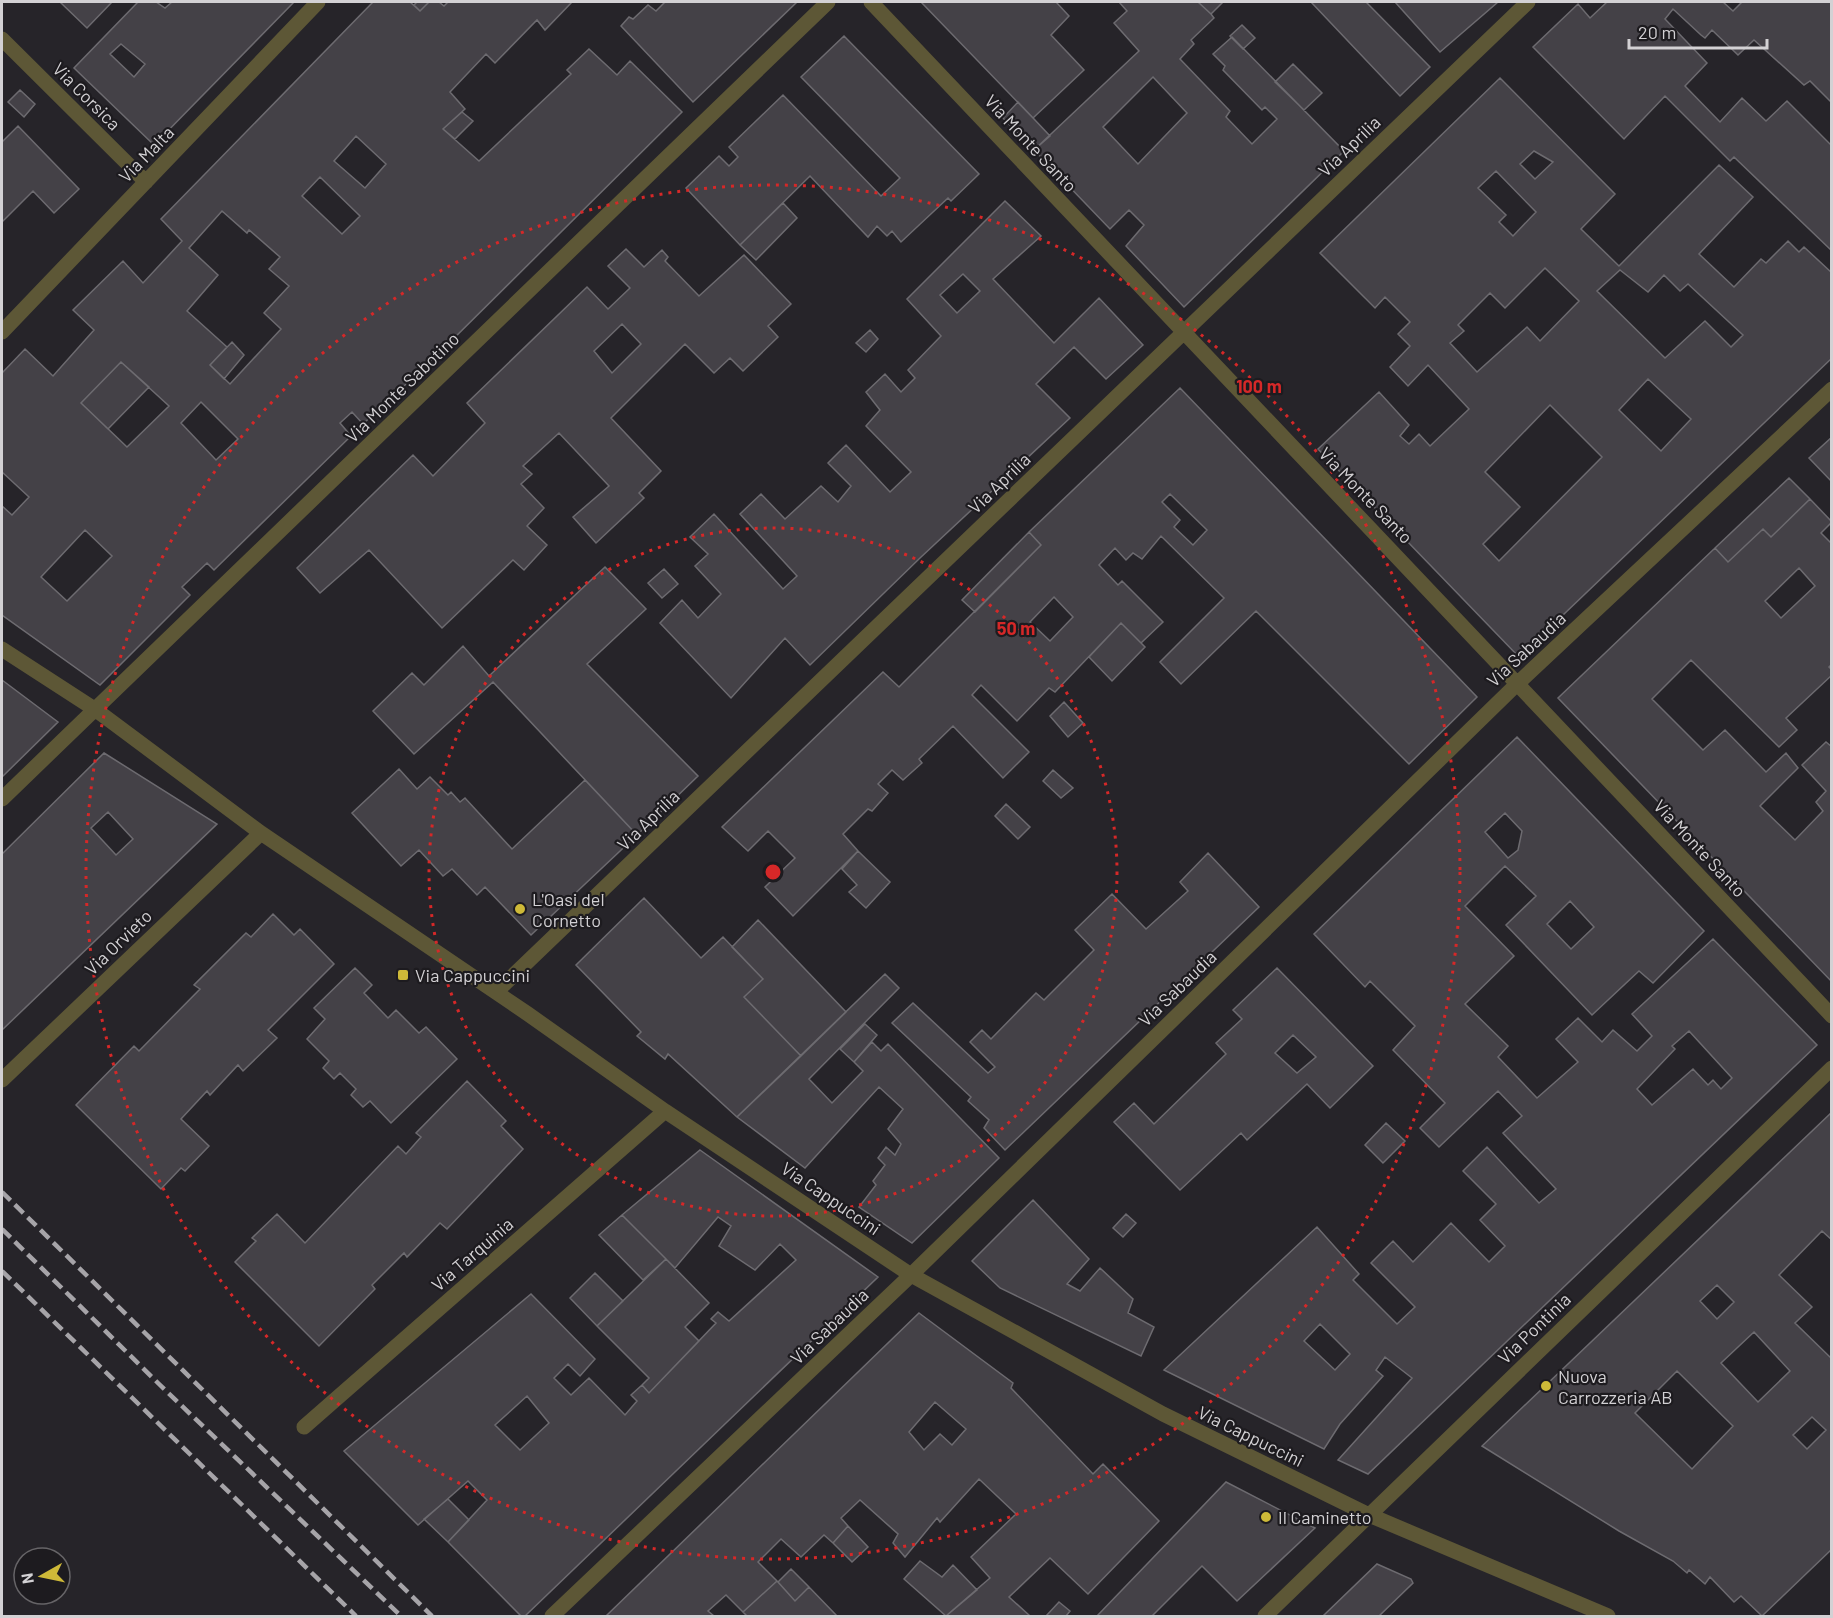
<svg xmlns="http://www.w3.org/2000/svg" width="1833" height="1618" font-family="Barlow,sans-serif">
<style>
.building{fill:#444147;stroke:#6d6b70;stroke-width:1.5;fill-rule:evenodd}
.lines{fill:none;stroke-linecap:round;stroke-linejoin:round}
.minor{stroke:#5d5736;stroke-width:15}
.rail{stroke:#a6a4a8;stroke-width:4.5;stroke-dasharray:12 6;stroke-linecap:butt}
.ring{fill:none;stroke:#d62828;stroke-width:3;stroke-dasharray:3 6}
.poi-dot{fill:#ceb938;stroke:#1d1b1f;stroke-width:2}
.labels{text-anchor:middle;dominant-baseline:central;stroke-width:4.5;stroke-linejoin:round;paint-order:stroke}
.street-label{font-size:18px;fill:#d3d1d4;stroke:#1d1b1f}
.poi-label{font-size:18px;fill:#d3d1d4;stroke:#1d1b1f;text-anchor:start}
.centre{fill:#d62828;stroke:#1d1b1f;stroke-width:3}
.ring-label{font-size:18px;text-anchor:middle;font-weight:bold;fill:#d62828;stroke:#1d1b1f;stroke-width:4.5;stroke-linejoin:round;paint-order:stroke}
</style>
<rect width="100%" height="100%" fill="#262429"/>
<!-- building -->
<path class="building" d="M 60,2 L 112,2 L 87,28 Z
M 138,2 L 156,2 L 165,8 L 172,2 L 294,2 L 154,145 L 74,68 ZM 121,44 L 145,64 L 134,77 L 110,54 Z
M 373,2 L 410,2 L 420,11 L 429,2 L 439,2 L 444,6 L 448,2 L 572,2 L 545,30 L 537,20 L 495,63 L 486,54 L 450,92 L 465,109 L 443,129 L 479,161 L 571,74 L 567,70 L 589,49 L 617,75 L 630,61 L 682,112 L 433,359 L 363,424 L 352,412 L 340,423 L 351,436 L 214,570 L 207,563 L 182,587 L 190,595 L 100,685 L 2,615 L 2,506 L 12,515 L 29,497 L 2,472 L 2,373 L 25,349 L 53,376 L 94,330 L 73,310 L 123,261 L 143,283 L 182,241 L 161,219 ZM 356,136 L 386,164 L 365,188 L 334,161 ZM 320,177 L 360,216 L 342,234 L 302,196 ZM 222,211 L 247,233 L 249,230 L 280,257 L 269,269 L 289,286 L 264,313 L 281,329 L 230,384 L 210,365 L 227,347 L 187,311 L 218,275 L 189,248 ZM 121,362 L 169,406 L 127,447 L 81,403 ZM 201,402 L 238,439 L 216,460 L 181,423 ZM 85,530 L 112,556 L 67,601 L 41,577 Z
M 417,2 L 429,2 L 420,11 L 414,5 Z
M 665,2 L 797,2 L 693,102 L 621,26 L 629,17 L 633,19 L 648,5 L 656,11 Z
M 921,2 L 1056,2 L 1069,16 L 1051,35 L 1084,70 L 1033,118 Z
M 1119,2 L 1198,2 L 1211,14 L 1214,18 L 1191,40 L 1194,44 L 1180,59 L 1230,111 L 1226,117 L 1252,144 L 1277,119 L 1265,107 L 1262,110 L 1223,70 L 1225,66 L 1213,54 L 1232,37 L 1344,151 L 1184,307 L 1126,246 L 1144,225 L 1129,210 L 1110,229 L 1034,150 L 1139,51 L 1114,23 L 1127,11 ZM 1153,77 L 1187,113 L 1138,164 L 1103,127 Z
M 1198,2 L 1223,2 L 1211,14 Z
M 1311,2 L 1366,2 L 1430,67 L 1400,96 Z
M 1395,2 L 1498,2 L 1440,52 Z
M 1607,2 L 1723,2 L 1733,11 L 1742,2 L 1832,2 L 1832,103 L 1810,81 L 1804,85 L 1754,40 L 1738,55 L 1712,30 L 1705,38 L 1701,35 L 1673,9 L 1665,19 L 1707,63 L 1685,86 L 1720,122 L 1742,98 L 1766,121 L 1787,101 L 1832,146 L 1832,251 L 1734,157 L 1730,161 L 1665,96 L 1624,139 L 1533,47 L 1578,4 L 1590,18 Z
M 1242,25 L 1255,38 L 1243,49 L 1230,36 Z
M 844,36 L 979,174 L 951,201 L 948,198 L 901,242 L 892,231 L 887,236 L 877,226 L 868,237 L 810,176 L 740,245 L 686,188 L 719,156 L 729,166 L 738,157 L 729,147 L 783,95 L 881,196 L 900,178 L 801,77 Z
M 1293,64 L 1322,93 L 1304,110 L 1275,82 Z
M 1500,78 L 1615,194 L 1581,229 L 1619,266 L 1719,165 L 1753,197 L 1699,254 L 1734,287 L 1761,259 L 1766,263 L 1788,241 L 1799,252 L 1804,247 L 1832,273 L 1832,358 L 1519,657 L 1318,449 L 1379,392 L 1409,425 L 1400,436 L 1409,444 L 1419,434 L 1430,446 L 1469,409 L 1428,365 L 1408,386 L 1390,367 L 1410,346 L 1398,334 L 1410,322 L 1385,297 L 1375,308 L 1320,253 ZM 1534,151 L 1553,162 L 1535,179 L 1520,164 ZM 1496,171 L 1536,212 L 1513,236 L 1499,222 L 1506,215 L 1478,188 ZM 1545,268 L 1579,301 L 1540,341 L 1527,327 L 1477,372 L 1450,343 L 1464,331 L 1458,325 L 1490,293 L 1505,308 ZM 1620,270 L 1648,292 L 1664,275 L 1680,291 L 1688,284 L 1743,335 L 1731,347 L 1705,321 L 1665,358 L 1597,291 ZM 1648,379 L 1691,419 L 1661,451 L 1619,410 ZM 1550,405 L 1602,457 L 1499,561 L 1483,544 L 1520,507 L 1485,472 Z
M 20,90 L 35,104 L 24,117 L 8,102 Z
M 1018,102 L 1050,136 L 1034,150 L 1003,118 Z
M 462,112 L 473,121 L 455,139 L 443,129 Z
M 18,126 L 79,189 L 54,213 L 33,191 L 2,222 L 2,142 Z
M 1005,201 L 1041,236 L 993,279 L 1054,343 L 1099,298 L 1143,345 L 1106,379 L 1074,347 L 1036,384 L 1070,418 L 920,558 L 810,665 L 785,638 L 731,698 L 660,623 L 682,600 L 698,618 L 721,594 L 695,566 L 708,554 L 690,537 L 714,514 L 783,589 L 797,576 L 740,514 L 761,494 L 785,519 L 821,486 L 838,502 L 851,486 L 828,463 L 846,445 L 890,492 L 911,472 L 866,426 L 880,410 L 866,392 L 885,374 L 901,392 L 915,378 L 908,370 L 941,336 L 907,299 ZM 963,274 L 980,291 L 957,313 L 940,295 Z
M 783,203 L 797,218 L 756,260 L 740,245 Z
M 626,249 L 644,267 L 662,250 L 668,257 L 665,261 L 699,296 L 744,255 L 791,304 L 768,326 L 778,337 L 743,371 L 730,358 L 714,373 L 685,344 L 611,418 L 661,471 L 639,493 L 644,498 L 596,543 L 573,517 L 609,486 L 559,433 L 523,466 L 532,474 L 521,484 L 544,508 L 527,526 L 547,545 L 524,570 L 513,560 L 442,628 L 369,550 L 320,593 L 297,568 L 413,455 L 433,476 L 485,423 L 467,403 L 587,287 L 608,309 L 630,288 L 608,266 ZM 622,324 L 641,344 L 612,373 L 594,351 Z
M 870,330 L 878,339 L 866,352 L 856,343 Z
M 232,342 L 244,355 L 224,379 L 210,365 Z
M 121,362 L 149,387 L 108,429 L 81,403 Z
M 1180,388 L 1477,697 L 1409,764 L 1256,611 L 1181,684 L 1160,662 L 1224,598 L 1161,536 L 1142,559 L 1133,553 L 1126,560 L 1115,548 L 1099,565 L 1118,585 L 1122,581 L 1163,622 L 1141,643 L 1121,623 L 1055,692 L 1049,688 L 1017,721 L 981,685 L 972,695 L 1029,752 L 1003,778 L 953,726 L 919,759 L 922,763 L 903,780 L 892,770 L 878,784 L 888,793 L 872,811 L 868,809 L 843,834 L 858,851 L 793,916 L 765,887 L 795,858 L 768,831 L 748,851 L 722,827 L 883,672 L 899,687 L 1041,545 L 1029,532 ZM 1170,494 L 1207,530 L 1193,545 L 1174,527 L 1180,520 L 1162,502 ZM 1054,597 L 1073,617 L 1050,641 L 1030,622 Z
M 1832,437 L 1832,482 L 1809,458 Z
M 1789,478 L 1810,499 L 1771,537 L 1763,529 L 1728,562 L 1715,548 Z
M 1810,499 L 1832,522 L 1821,533 L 1832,544 L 1832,664 L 1829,667 L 1832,670 L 1832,675 L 1786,718 L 1797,730 L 1779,747 L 1691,660 L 1652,699 L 1703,750 L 1725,730 L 1766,772 L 1786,753 L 1798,768 L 1760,806 L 1795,840 L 1823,811 L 1816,802 L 1826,791 L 1802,765 L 1826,742 L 1832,747 L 1832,982 L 1558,698 L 1715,548 L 1728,562 L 1763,529 L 1771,537 ZM 1799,568 L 1815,586 L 1781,618 L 1765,601 Z
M 1029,532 L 1041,545 L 975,612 L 962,600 Z
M 605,567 L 646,609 L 587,664 L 698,776 L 637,835 L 493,682 L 414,754 L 373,711 L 412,673 L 424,685 L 463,646 L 489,676 Z
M 664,569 L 678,584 L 662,598 L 648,583 Z
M 1121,623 L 1145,647 L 1112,681 L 1089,657 Z
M 2,680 L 58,722 L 2,777 Z
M 1064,702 L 1083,723 L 1068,737 L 1050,716 Z
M 1517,737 L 1704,931 L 1653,983 L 1639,971 L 1592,1015 L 1506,925 L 1536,896 L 1505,866 L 1465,906 L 1514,956 L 1465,1004 L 1508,1046 L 1498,1057 L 1537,1098 L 1578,1062 L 1556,1039 L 1578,1018 L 1602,1042 L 1613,1030 L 1637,1051 L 1652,1036 L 1632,1014 L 1713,939 L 1817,1045 L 1368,1474 L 1338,1460 L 1412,1378 L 1385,1357 L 1376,1370 L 1383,1376 L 1340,1424 L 1324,1449 L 1164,1370 L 1317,1227 L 1359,1274 L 1353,1280 L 1397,1324 L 1415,1307 L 1371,1263 L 1393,1241 L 1413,1262 L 1451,1223 L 1489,1262 L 1505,1246 L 1480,1220 L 1496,1204 L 1463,1171 L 1487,1147 L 1539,1203 L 1556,1189 L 1503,1133 L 1522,1116 L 1498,1091 L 1439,1147 L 1420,1128 L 1445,1103 L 1393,1050 L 1415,1026 L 1370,981 L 1365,987 L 1314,934 ZM 1505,813 L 1522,831 L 1518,850 L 1508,858 L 1485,832 ZM 1570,901 L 1594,927 L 1571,949 L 1547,924 ZM 1689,1031 L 1732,1078 L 1721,1089 L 1713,1080 L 1708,1085 L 1693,1069 L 1652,1105 L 1637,1089 L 1675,1049 L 1672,1046 ZM 1320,1324 L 1350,1354 L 1335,1370 L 1304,1341 Z
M 104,753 L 217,824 L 2,1030 L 2,854 ZM 108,812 L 133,839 L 116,855 L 91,828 Z
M 399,769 L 417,789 L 430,777 L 448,795 L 451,792 L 460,802 L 465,798 L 512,849 L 585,780 L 637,835 L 531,935 L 485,887 L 477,895 L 452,869 L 443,876 L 419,850 L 401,866 L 352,813 Z
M 1053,770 L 1073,788 L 1061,798 L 1043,781 Z
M 1006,804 L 1030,827 L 1018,839 L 995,816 Z
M 858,851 L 890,882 L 866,908 L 849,892 L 857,885 L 842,869 Z
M 1208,853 L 1259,907 L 1005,1150 L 984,1128 L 989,1120 L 968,1101 L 971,1097 L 892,1023 L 913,1003 L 988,1073 L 995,1067 L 970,1042 L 982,1030 L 991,1039 L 1036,993 L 1044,1000 L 1094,950 L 1075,930 L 1112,894 L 1146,929 L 1188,891 L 1180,882 Z
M 644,898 L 701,958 L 723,937 L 763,979 L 744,997 L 801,1056 L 737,1117 L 668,1054 L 665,1059 L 637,1036 L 641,1032 L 576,965 Z
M 273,914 L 294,935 L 300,929 L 334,964 L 268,1030 L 277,1038 L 243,1071 L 238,1065 L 210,1095 L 207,1091 L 181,1119 L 209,1146 L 185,1171 L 181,1168 L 161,1189 L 76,1105 L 134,1046 L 139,1051 L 200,989 L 194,985 L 246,933 L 251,937 Z
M 758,920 L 846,1012 L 801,1056 L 744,997 L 763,979 L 732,947 Z
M 355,968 L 372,985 L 364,993 L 388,1018 L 396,1010 L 419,1033 L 426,1027 L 457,1059 L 391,1123 L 370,1101 L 363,1107 L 351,1095 L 356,1089 L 340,1073 L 334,1079 L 323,1068 L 329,1061 L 307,1039 L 325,1019 L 314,1008 Z
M 1277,968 L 1373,1066 L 1330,1108 L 1307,1084 L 1247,1140 L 1241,1133 L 1180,1190 L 1114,1122 L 1134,1103 L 1154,1124 L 1226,1054 L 1216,1043 L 1242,1019 L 1233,1010 ZM 1293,1035 L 1316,1057 L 1297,1073 L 1275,1053 Z
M 885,974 L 899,988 L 809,1079 L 832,1103 L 863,1071 L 854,1062 L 872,1042 L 881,1051 L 888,1044 L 999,1158 L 912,1243 L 859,1207 L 876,1185 L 873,1181 L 885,1165 L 878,1158 L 886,1147 L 895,1155 L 901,1144 L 888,1129 L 903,1109 L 879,1087 L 805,1168 L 737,1117 Z
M 865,1024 L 877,1035 L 854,1062 L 840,1049 Z
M 467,1081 L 506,1121 L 501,1126 L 523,1149 L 447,1229 L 440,1223 L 407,1257 L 404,1253 L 372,1285 L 375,1289 L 319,1346 L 235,1262 L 256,1241 L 252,1238 L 277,1214 L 305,1243 L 398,1146 L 406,1154 L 421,1137 L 416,1133 Z
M 1832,1112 L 1832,1240 L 1822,1231 L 1779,1275 L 1812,1307 L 1795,1323 L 1832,1359 L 1832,1549 L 1762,1616 L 1741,1596 L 1734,1602 L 1710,1577 L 1705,1584 L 1689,1570 L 1687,1573 L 1673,1561 L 1619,1531 L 1482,1446 ZM 1717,1285 L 1734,1302 L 1717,1319 L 1700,1301 ZM 1754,1332 L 1790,1371 L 1758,1402 L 1721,1363 ZM 1677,1371 L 1733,1426 L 1692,1469 L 1635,1413 ZM 1812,1417 L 1826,1430 L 1807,1449 L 1793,1435 Z
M 1386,1123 L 1405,1141 L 1383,1163 L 1365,1145 Z
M 700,1150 L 878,1277 L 525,1616 L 521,1616 L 448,1542 L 487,1500 L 468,1481 L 418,1525 L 344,1451 L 531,1294 L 595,1359 L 580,1376 L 568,1364 L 554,1378 L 571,1395 L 589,1378 L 625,1415 L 637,1401 L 631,1395 L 642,1385 L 649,1393 L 716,1323 L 711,1319 L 718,1312 L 729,1321 L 796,1260 L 780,1244 L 755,1270 L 719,1246 L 731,1226 L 718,1217 L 675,1268 L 622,1215 ZM 527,1396 L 549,1423 L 520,1450 L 495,1425 Z
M 1033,1200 L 1089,1259 L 1067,1284 L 1080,1291 L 1100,1268 L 1133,1299 L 1128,1313 L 1154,1327 L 1141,1356 L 1000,1288 L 972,1261 Z
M 1126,1214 L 1136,1223 L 1123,1237 L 1113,1228 Z
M 622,1215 L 666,1259 L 643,1280 L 599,1235 Z
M 666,1259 L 709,1303 L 685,1327 L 699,1341 L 649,1393 L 642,1385 L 649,1378 L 597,1326 Z
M 595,1273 L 623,1301 L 597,1326 L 570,1298 Z
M 919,1313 L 1013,1383 L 1011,1388 L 1093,1474 L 1103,1464 L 1159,1521 L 1088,1594 L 1050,1558 L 1009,1597 L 1030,1616 L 946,1616 L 990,1578 L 971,1557 L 1016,1514 L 979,1479 L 940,1522 L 937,1518 L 905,1557 L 893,1543 L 898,1534 L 860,1500 L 841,1518 L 848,1526 L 833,1543 L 824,1535 L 801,1557 L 781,1539 L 758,1562 L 777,1581 L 743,1612 L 726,1595 L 708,1611 L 714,1616 L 606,1616 ZM 935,1402 L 966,1429 L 952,1445 L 940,1434 L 924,1450 L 909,1432 Z
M 1226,1482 L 1315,1528 L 1237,1601 L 1202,1566 L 1152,1616 L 1097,1616 Z
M 448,1499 L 469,1520 L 448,1542 L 424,1519 Z
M 848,1526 L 868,1547 L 852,1562 L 833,1543 Z
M 920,1561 L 942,1577 L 953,1565 L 977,1590 L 946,1616 L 904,1579 Z
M 1377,1564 L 1411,1579 L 1413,1583 L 1379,1616 L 1323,1616 Z
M 791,1569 L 809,1587 L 795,1601 L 778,1582 Z
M 777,1581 L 795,1601 L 809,1587 L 837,1616 L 747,1616 L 743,1612 Z
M 1059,1602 L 1070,1611 L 1066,1616 L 1046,1616 Z"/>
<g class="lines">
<!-- minor -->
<path class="minor" d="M 871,2 L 1832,1016
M 2,39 L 146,182
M 2,332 L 318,2
M 2,649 L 96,710 L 261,833 L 528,1014 L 665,1111 L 911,1275 L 1163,1414 L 1369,1515 L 1608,1616
M 2,799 L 828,2
M 496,992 L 1528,2
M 2,1080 L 261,833
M 304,1427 L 665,1111
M 552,1616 L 911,1275 L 1518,683 L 1832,389
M 1265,1616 L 1832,1068"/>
<!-- rail -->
<path class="rail" d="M 2,1192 L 432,1616
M 2,1229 L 159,1384 L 401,1616
M 2,1271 L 356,1616"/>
</g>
<!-- distance rings -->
<g class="ring">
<circle cx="773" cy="872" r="344"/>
<circle cx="773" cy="872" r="687"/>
</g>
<!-- markers -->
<g class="poi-dot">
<circle cx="520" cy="909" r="6"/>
<rect x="397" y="969" width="12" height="12" rx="3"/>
<circle cx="1546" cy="1386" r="6"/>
<circle cx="1266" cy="1517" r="6"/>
</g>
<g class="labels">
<!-- street labels -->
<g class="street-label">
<text transform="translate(87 96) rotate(45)">Via Corsica</text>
<text transform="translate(1031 143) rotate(47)">Via Monte Santo</text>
<text transform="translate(1349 146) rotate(-44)">Via Aprilia</text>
<text transform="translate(146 154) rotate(-46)">Via Malta</text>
<text transform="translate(402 387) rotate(-44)">Via Monte Sabotino</text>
<text transform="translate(999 483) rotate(-44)">Via Aprilia</text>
<text transform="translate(1366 495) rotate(46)">Via Monte Santo</text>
<text transform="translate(1526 649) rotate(-43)">Via Sabaudia</text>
<text transform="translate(648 820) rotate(-44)">Via Aprilia</text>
<text transform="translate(1700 848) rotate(47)">Via Monte Santo</text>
<text transform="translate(118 942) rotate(-44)">Via Orvieto</text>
<text transform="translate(1177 988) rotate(-44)">Via Sabaudia</text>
<text transform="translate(831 1198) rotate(34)">Via Cappuccini</text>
<text transform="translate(472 1254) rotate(-41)">Via Tarquinia</text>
<text transform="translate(829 1326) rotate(-44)">Via Sabaudia</text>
<text transform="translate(1534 1328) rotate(-44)">Via Pontinia</text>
<text transform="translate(1251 1436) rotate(26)">Via Cappuccini</text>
</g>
<!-- poi labels -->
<g class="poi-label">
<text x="532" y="899">L'Oasi del<tspan x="532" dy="21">Cornetto</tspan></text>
<text x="415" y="975">Via Cappuccini</text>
<text x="1558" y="1376">Nuova<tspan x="1558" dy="21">Carrozzeria AB</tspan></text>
<text x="1278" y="1517">Il Caminetto</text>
</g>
</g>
<circle cx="773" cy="872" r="9" class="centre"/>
<g class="ring-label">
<text x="1259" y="393">100 m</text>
<text x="1016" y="635">50 m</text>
</g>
<!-- border -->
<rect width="1833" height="1618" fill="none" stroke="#d3d1d4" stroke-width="6"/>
<!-- north arrow -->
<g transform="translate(42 1576) rotate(261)"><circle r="28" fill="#1d1b1f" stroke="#666467" stroke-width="1.5"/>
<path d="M0-4.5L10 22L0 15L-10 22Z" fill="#ceb938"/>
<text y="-9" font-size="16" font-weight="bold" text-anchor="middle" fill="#d3d1d4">N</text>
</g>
<!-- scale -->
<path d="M1629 39v9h138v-9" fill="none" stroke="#d3d1d4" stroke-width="3"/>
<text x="1638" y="39" font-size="18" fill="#d3d1d4" stroke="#1d1b1f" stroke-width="4.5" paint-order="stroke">20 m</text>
</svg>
